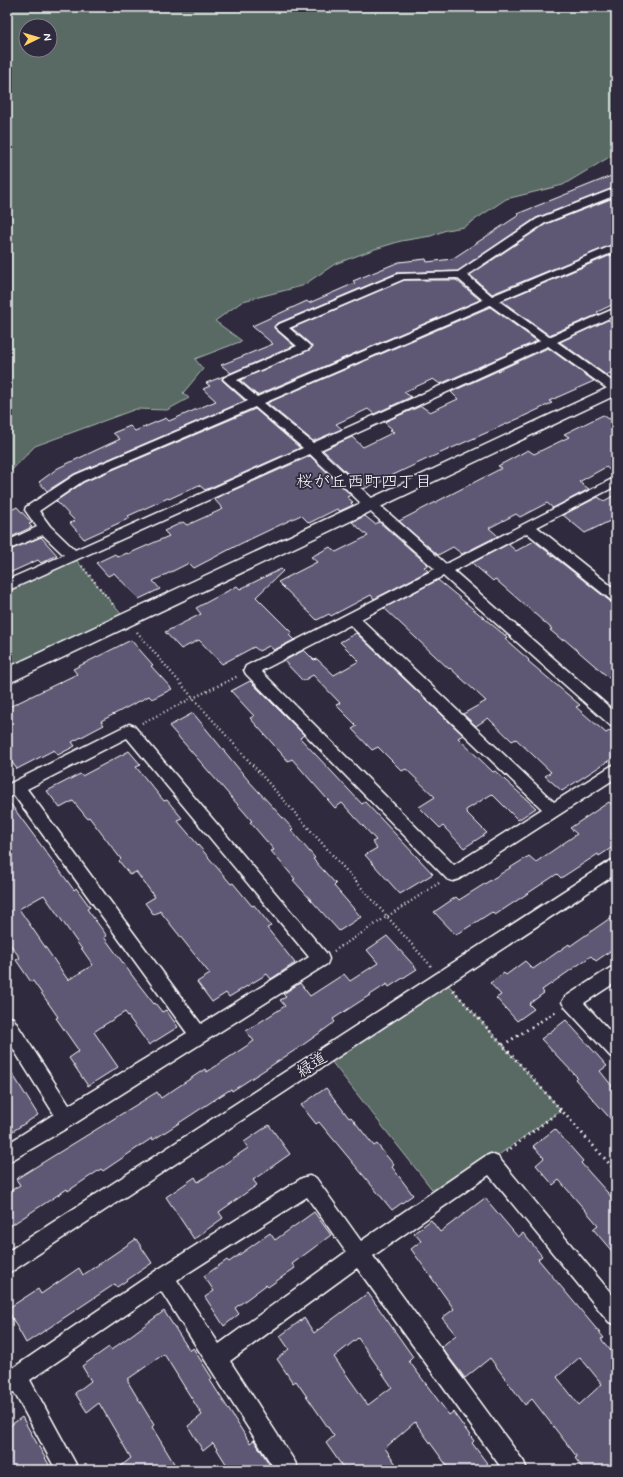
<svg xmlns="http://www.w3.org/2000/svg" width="623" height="1477" font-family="Mynerve,'Klee One',sans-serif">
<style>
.green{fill:#596b63;stroke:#acb5b1;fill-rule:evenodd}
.building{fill:#5e5875;stroke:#fff;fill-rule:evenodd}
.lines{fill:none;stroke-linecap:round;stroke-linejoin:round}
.street-casing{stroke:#fff;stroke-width:3}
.secondary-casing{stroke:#fff;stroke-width:3}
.path-far1{stroke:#fff;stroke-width:2.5;stroke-dasharray:1 3;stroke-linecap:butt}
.path{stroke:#fff;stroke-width:3;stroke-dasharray:1.5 4;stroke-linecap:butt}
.street{fill:#2f2a3d;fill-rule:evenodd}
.secondary{fill:#2f2a3d;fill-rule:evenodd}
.labels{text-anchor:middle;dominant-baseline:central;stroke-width:3.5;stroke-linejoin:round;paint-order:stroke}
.street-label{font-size:16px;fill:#fff;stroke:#2f2a3d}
.neighbourhood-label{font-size:17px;fill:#fff;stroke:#2f2a3d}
</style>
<rect width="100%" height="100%" fill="#2f2a3d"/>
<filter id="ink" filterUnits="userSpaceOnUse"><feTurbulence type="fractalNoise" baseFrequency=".025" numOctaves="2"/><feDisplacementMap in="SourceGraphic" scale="8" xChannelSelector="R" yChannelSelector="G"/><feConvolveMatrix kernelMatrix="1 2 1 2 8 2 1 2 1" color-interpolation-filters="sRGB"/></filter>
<g filter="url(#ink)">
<!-- green -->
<path class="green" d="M 7,7 L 616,7 L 616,153 L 563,185 L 506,199 L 464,227 L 446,230 L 431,236 L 401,241 L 375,249 L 335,264 L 302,286 L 243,301 L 215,321 L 242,341 L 195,359 L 203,369 L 183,393 L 189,398 L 167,410 L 136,409 L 35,446 L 7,475 ZM 26,26 L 50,26 L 50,50 L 26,50 Z
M 73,556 L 126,620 L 7,677 L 7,586 Z
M 443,979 L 561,1110 L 439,1198 L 327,1056 Z"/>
<!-- building -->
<path class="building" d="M 616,174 L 616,187 L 536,218 L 458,271 L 397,273 L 276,324 L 274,328 L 294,346 L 231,373 L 221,365 L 273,344 L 252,326 L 307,301 L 309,303 L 355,283 L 353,281 L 399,262 L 426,259 L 427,262 L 452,259 L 519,215 L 517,214 Z
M 616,197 L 616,243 L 492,294 L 470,275 L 546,224 Z
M 616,253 L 616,303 L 597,312 L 599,314 L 549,335 L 502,301 Z
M 404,280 L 456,280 L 480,300 L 257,395 L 240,380 L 312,348 L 310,344 L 292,328 Z
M 490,307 L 537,341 L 440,384 L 433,379 L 404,392 L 411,397 L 374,414 L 368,409 L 336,424 L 342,429 L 313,441 L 267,403 Z
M 608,320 L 616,325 L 616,371 L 606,375 L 560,342 Z
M 548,348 L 594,381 L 549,401 L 552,403 L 520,418 L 427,459 L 391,476 L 393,477 L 377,484 L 376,483 L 364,489 L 323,450 L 352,437 L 363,447 L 394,432 L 390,430 L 392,429 L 384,422 L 421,406 L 430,412 L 458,399 L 451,392 Z
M 224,376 L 222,380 L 245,401 L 74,474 L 47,491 L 39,482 L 58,468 L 120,439 L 113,433 L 130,426 L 135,431 L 166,418 L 169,421 L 216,401 L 203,389 L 210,386 L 206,383 Z
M 255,409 L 300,448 L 205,490 L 199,485 L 169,499 L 168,498 L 128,516 L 130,518 L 84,539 L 70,523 L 75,521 L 56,501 L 84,482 Z
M 603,415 L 609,419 L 616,416 L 616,475 L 606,467 L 579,482 L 589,489 L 553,508 L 547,503 L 520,517 L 516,514 L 489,528 L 498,536 L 462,554 L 453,547 L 438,555 L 399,521 L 502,468 L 498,466 L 528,450 L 534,454 L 569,437 L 564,434 Z
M 310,456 L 351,495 L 347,497 L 353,502 L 351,503 L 353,505 L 340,511 L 337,509 L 309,523 L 301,515 L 240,544 L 194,568 L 189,563 L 153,581 L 160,589 L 139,599 L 114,573 L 108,576 L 96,563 L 115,554 L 118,557 L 127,553 L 128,554 L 169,536 L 164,531 L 183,522 L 187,525 L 223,509 L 214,499 Z
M 616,494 L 616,518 L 585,533 L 563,515 L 598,497 L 604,501 Z
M 17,507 L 32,523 L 29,524 L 32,527 L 7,539 L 7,512 Z
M 365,516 L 375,524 L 379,522 L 386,528 L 428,565 L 424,567 L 428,571 L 374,599 L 371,595 L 331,616 L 329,614 L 317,620 L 278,582 L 317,562 L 311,557 L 330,547 L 336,552 L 368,536 L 352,522 Z
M 41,537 L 57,555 L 41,563 L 38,560 L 7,574 L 7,551 Z
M 534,541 L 616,606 L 616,684 L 564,639 L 562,640 L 550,630 L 552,629 L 495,579 L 493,581 L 472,563 L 508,544 L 516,551 Z
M 281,569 L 283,571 L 256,597 L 292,633 L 289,635 L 294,640 L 274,650 L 269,646 L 259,651 L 254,647 L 222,664 L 199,640 L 181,649 L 165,632 L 201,614 L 196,608 L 237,586 L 240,589 Z
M 438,580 L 507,637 L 505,639 L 529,660 L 528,661 L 580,705 L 576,707 L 606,733 L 613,729 L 616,729 L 616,756 L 562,791 L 545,776 L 551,772 L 516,739 L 512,741 L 488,718 L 476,726 L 463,714 L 486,701 L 450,668 L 449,669 L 384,608 Z
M 356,633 L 463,735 L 458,738 L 493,772 L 495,771 L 536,808 L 518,820 L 492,794 L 466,810 L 466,812 L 487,833 L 464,848 L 443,826 L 440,828 L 419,807 L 435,797 L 406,769 L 402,771 L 378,747 L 372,750 L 352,729 L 357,726 L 336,705 L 340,703 L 313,675 L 303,681 L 284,661 L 304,650 L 314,660 L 317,659 L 334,675 L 359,661 L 340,642 Z
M 131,640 L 153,665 L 151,666 L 172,689 L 152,699 L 149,696 L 101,721 L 104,725 L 72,742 L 75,746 L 58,755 L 54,750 L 17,769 L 7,756 L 7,708 L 77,674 L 73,669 Z
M 250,681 L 304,735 L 300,738 L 333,773 L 362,804 L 365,802 L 433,874 L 400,894 L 365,855 L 377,848 L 372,842 L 376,840 L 342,803 L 335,808 L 292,759 L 288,761 L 250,718 L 254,716 L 231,691 Z
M 193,713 L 248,780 L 293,829 L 291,830 L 315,858 L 313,859 L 336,884 L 334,886 L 361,917 L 339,931 L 293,880 L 295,879 L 271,851 L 274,850 L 250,822 L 252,821 L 169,726 Z
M 129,751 L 141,765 L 136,767 L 164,801 L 167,800 L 182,818 L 177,820 L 231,884 L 233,883 L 252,906 L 254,905 L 271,926 L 267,928 L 295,963 L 271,979 L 267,974 L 229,997 L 226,993 L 212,1002 L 197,982 L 210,974 L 160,911 L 154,915 L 145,903 L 155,897 L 136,872 L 130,875 L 119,861 L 121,859 L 89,817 L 87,818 L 73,801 L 60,808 L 47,791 L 80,774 L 82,776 Z
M 7,799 L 74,890 L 76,888 L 90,907 L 87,909 L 107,936 L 104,937 L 137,982 L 154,1004 L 155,1003 L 162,1012 L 166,1010 L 178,1027 L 149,1045 L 125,1012 L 101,1027 L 94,1032 L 118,1067 L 88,1086 L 69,1058 L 79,1051 L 56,1018 L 58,1017 L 33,981 L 31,982 L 16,960 L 20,958 L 7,940 ZM 44,895 L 93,965 L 68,980 L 19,909 Z
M 609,802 L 616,808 L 616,845 L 599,856 L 598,854 L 561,878 L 557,874 L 495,915 L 492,912 L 456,935 L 434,912 L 456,897 L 459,900 L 529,856 L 536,862 L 577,834 L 570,828 Z
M 616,914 L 616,947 L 596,961 L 591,956 L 542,990 L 544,993 L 529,1004 L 534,1009 L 517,1021 L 496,998 L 501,995 L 490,983 L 504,973 L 506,975 L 525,961 L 533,969 L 569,944 L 570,946 Z
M 387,936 L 417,969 L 389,987 L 387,984 L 333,1019 L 335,1022 L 300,1047 L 232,1091 L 231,1089 L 153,1140 L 152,1138 L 103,1171 L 101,1169 L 68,1191 L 67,1189 L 7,1228 L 7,1193 L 20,1185 L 16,1179 L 157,1092 L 161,1098 L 205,1069 L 207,1072 L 254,1041 L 246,1031 L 285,1006 L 280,1000 L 286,997 L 283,994 L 300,983 L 310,996 L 344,974 L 350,981 L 378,963 L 367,950 Z
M 566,1020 L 607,1066 L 600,1071 L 616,1091 L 616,1125 L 575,1079 L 577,1077 L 541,1039 Z
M 7,1065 L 38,1115 L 13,1131 L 7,1122 Z
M 326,1088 L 349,1118 L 351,1117 L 374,1146 L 377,1144 L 394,1165 L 392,1167 L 413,1195 L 392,1210 L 319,1122 L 316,1124 L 301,1105 Z
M 269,1125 L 290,1154 L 253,1180 L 257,1185 L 219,1212 L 223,1218 L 194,1239 L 166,1197 L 195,1177 L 198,1182 L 248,1148 L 244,1142 Z
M 555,1129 L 583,1161 L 581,1163 L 616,1202 L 616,1256 L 593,1229 L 598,1225 L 559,1180 L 553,1185 L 536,1165 L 544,1158 L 533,1146 Z
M 485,1198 L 518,1237 L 523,1233 L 542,1256 L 538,1259 L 604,1338 L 601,1339 L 616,1357 L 616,1470 L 584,1470 L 575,1458 L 577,1457 L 532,1399 L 525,1405 L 490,1358 L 465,1378 L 441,1347 L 456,1335 L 442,1318 L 454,1309 L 411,1249 L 421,1241 L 414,1233 L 431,1220 L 440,1232 ZM 580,1357 L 602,1384 L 579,1405 L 557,1377 Z
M 314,1212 L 331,1235 L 292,1264 L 295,1268 L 268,1287 L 266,1285 L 235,1308 L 239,1314 L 224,1326 L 205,1297 L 214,1291 L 204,1276 L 227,1260 L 229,1262 L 270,1233 L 275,1240 Z
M 136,1239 L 152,1263 L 117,1287 L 115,1284 L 26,1343 L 7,1309 L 38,1289 L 41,1294 L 79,1268 L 83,1275 Z
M 368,1293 L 413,1357 L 409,1361 L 449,1415 L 453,1412 L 474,1441 L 472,1443 L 492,1470 L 450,1470 L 415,1422 L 385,1448 L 400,1470 L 345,1470 L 326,1443 L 334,1436 L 296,1381 L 293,1383 L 277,1359 L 289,1349 L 280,1336 L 304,1318 L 314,1333 ZM 358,1338 L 392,1387 L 368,1405 L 334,1357 Z
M 164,1311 L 190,1351 L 193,1348 L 212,1378 L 210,1380 L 250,1443 L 254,1440 L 273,1470 L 230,1470 L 213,1443 L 203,1451 L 188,1426 L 202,1415 L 164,1354 L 128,1379 L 128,1382 L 154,1425 L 152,1427 L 178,1470 L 116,1470 L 131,1458 L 99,1403 L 87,1412 L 75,1393 L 91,1381 L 82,1366 L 109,1347 L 111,1350 Z
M 22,1417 L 52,1470 L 7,1470 L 7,1428 Z"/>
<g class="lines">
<!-- street casing -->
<g class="street-casing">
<path id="street" d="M 616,188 L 616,195 L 545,223 L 467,275 L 492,296 L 616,244 L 616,251 L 499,301 L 549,337 L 616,308 L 616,315 L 557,342 L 616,384 L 616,393 L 612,392 L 548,346 L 320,450 L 376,502 L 446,564 L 616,477 L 616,486 L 537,527 L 616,590 L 616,602 L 611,600 L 527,533 L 454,571 L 616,713 L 616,728 L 611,726 L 443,576 L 361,619 L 554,802 L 611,766 L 616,764 L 616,778 L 459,879 L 453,881 L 447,879 L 246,674 L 244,670 L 246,666 L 435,569 L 366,508 L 310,454 L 7,591 L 7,580 L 64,555 L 43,535 L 7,550 L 7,541 L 37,527 L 25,510 L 26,507 L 75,475 L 248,401 L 223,379 L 225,377 L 297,346 L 277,329 L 275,327 L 277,325 L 398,274 L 458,272 L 537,219 ZM 457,278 L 483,300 L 257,397 L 237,380 L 309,349 L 311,347 L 309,345 L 289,328 L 404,279 ZM 490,305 L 540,341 L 313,443 L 264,403 ZM 255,407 L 303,448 L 75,550 L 50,526 L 39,511 L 83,481 ZM 350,625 L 542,809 L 454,865 L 261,671 Z
M 129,724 L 134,726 L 327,954 L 329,959 L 327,964 L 74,1124 L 7,1163 L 7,1144 L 54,1114 L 7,1039 L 7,1016 L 13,1018 L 69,1105 L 187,1033 L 14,795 L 7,798 L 7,785 ZM 127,738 L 309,957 L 201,1024 L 27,789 Z
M 616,859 L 616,874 L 14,1270 L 7,1273 L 7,1252 L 610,861 Z
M 616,966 L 616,982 L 584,1003 L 616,1038 L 616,1058 L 610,1056 L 565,1007 L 562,1002 L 565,997 L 610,968 Z
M 491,1154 L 498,1157 L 616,1299 L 616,1325 L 609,1322 L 489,1175 L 373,1256 L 524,1462 L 527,1470 L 503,1470 L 357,1268 L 230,1361 L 295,1462 L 298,1470 L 275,1470 L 161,1291 L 30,1380 L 79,1470 L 56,1470 L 14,1392 L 7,1394 L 7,1372 L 10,1370 L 157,1270 L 302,1178 L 309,1176 L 316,1178 L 361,1241 L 484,1157 ZM 307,1197 L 346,1252 L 219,1344 L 177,1280 Z"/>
</g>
<!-- secondary casing -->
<g class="secondary-casing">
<path id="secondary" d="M 616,384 L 616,395 L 7,684 L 7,668 Z"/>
</g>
<!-- path-far1 -->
<path class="path-far1" d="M 82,566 L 115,607
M 137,632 L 193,698 L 431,966
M 142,723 L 238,676
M 334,951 L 439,883"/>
<!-- path -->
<path class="path" d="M 453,990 L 616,1171
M 503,1045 L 557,1011
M 506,1152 L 561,1110"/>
<!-- street -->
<use href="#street" class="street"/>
<!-- secondary -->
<use href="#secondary" class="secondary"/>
</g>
</g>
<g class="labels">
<!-- street labels -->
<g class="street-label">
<text transform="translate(312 1065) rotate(-33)">緑道</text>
</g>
<!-- neighbourhood labels -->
<g class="neighbourhood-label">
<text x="364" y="482">桜が丘西町四丁目</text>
</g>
</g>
<!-- margin -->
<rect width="623" height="1477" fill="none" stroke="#2f2a3d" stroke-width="24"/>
<rect x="12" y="12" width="599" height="1453" fill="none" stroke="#fff" stroke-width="1.5" filter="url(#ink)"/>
<!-- north arrow -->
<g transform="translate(38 38) rotate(85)"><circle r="19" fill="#2f2a3d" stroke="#827f8b"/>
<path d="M0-3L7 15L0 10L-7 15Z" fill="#ffd166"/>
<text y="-6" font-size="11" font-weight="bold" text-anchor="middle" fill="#ffffff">N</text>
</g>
</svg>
